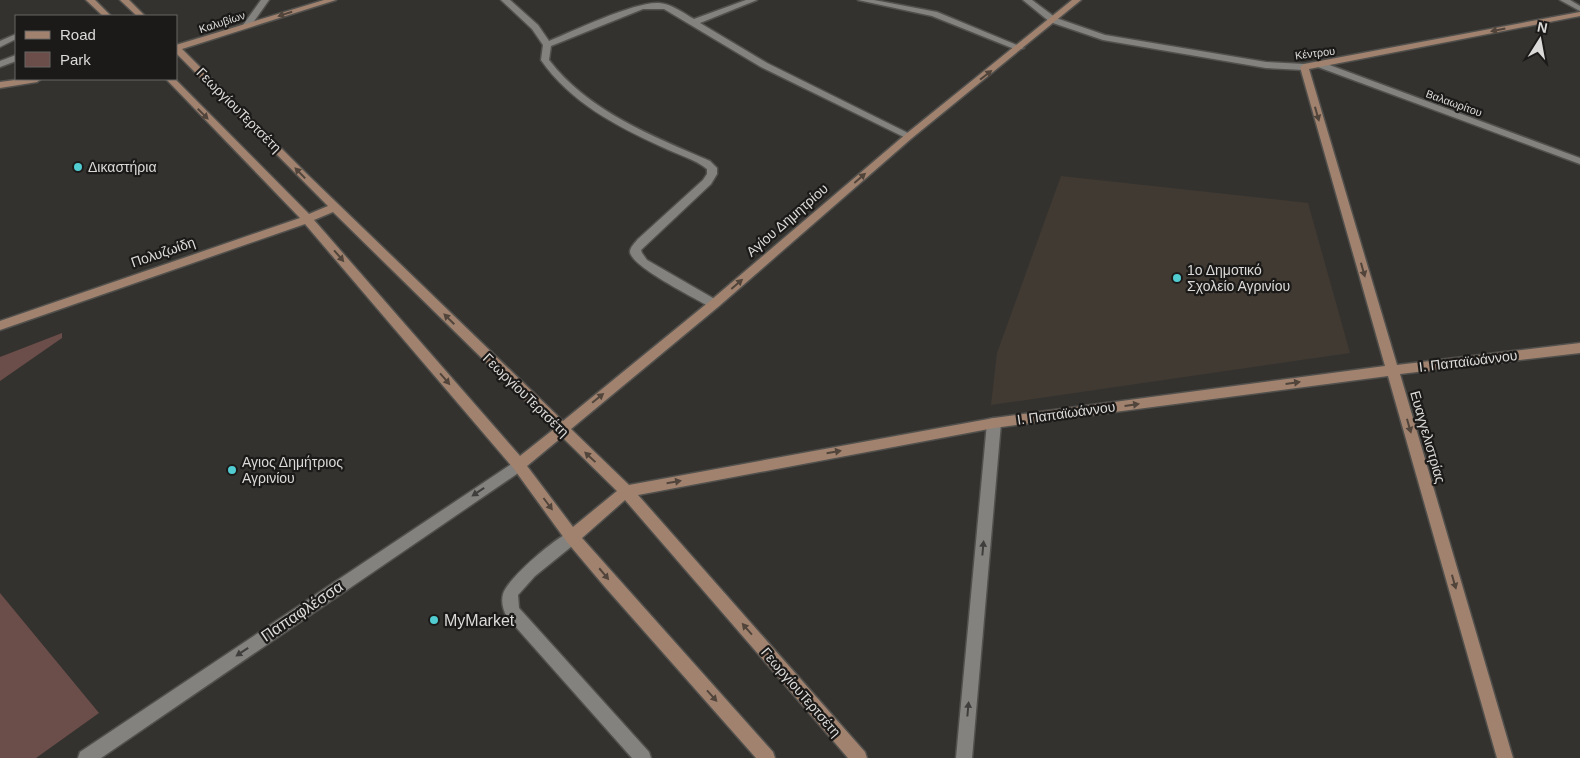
<svg xmlns="http://www.w3.org/2000/svg" width="1580" height="758" font-family="Helvetica,sans-serif">
<style>
.built{fill:#403a32}
.green{fill:#6b4d49}
.lines{fill:none;stroke-linecap:round;stroke-linejoin:round}
.lane-casing{stroke:#51504d;stroke-width:3}
.street-casing{stroke:#51504d;stroke-width:3}
.secondary-casing{stroke:#51504d;stroke-width:3}
.lane{fill:#84827f;fill-rule:evenodd}
.street{fill:#84827f;fill-rule:evenodd}
.secondary{fill:#a0826e;fill-rule:evenodd}
.oneway{fill:#50443b}
.oneway2{fill:#403e3d}
.poi-dot{fill:#51ccd1;stroke:#1b1a19;stroke-width:2}
.labels{text-anchor:middle;dominant-baseline:central;stroke-width:4.5;stroke-linejoin:round;paint-order:stroke}
.far-street-label{font-size:11px;fill:#dbdad8;stroke:#1b1a19}
.street-label{font-size:14px;fill:#dbdad8;stroke:#1b1a19}
.poi-label{font-size:14px;fill:#dbdad8;stroke:#1b1a19;text-anchor:start}
.near-street-label{font-size:16px;fill:#dbdad8;stroke:#1b1a19}
.near-poi-label{font-size:16px;fill:#dbdad8;stroke:#1b1a19;text-anchor:start}
</style>
<rect width="100%" height="100%" fill="#34322f"/>
<!-- built -->
<path class="built" d="M 1061,176 L 1308,203 L 1350,353 L 991,405 L 997,353 Z"/>
<!-- green -->
<path class="green" d="M 62,333 L 62,338 L 0,381 L 0,357 Z
M 0,593 L 99,713 L 36,758 L 0,758 Z"/>
<g class="lines">
<!-- lane casing -->
<g class="lane-casing">
<path id="lane" d="M 501,0 L 510,0 L 538,25 L 549,41 C 573,31 636,1 659,3 C 672,4 683,13 694,19 L 746,0 L 757,0 L 700,23 L 767,63 L 914,136 L 909,139 L 906,138 L 761,67 L 664,9 L 643,9 L 551,46 L 549,60 C 588,111 652,136 710,161 L 717,168 L 717,174 L 711,184 L 641,250 L 642,253 L 647,260 L 718,301 L 720,304 L 714,308 L 710,307 C 695,298 632,267 630,252 C 630,247 635,243 638,239 L 703,180 L 707,174 L 707,169 C 695,159 676,154 662,147 C 616,126 570,102 541,60 L 543,45 L 532,29 Z
M 858,0 L 874,0 L 937,12 L 1024,48 L 1017,50 L 932,16 Z
M 16,34 L 16,39 L 0,47 L 0,41 Z
M 16,55 L 16,61 L 0,67 L 0,61 Z
M 1318,63 L 1324,63 L 1580,158 L 1580,164 L 1318,67 Z
M 572,531 L 577,532 L 579,537 L 577,542 L 535,576 L 518,595 L 519,608 L 649,752 L 651,758 L 632,758 L 507,617 C 503,610 501,602 503,594 C 508,578 556,537 572,531 Z"/>
</g>
<!-- street casing -->
<g class="street-casing">
<path id="street" d="M 261,0 L 269,0 L 250,27 L 244,27 L 243,25 Z
M 1023,0 L 1032,0 L 1056,18 L 1105,35 L 1266,62 L 1304,64 L 1308,67 L 1304,70 L 1266,68 L 1103,40 L 1050,22 Z
M 1560,0 L 1570,0 L 1580,6 L 1580,11 Z
M 994,418 L 999,419 L 1001,423 L 972,758 L 956,758 L 987,423 L 989,419 Z
M 519,459 L 524,461 L 526,465 L 524,469 L 101,758 L 78,758 L 80,752 Z"/>
</g>
<!-- secondary casing -->
<g class="secondary-casing">
<path id="secondary" d="M 86,0 L 95,0 L 111,16 L 103,16 Z
M 120,0 L 129,0 L 145,16 L 137,16 Z
M 324,0 L 336,0 L 182,49 L 309,176 L 563,421 L 710,301 L 906,134 L 1072,0 L 1081,0 L 912,138 L 718,307 L 571,429 L 629,485 L 994,418 L 1385,366 L 1300,67 L 1304,64 L 1580,12 L 1580,16 L 1309,69 L 1397,365 L 1580,343 L 1580,353 L 1400,374 L 1513,758 L 1497,758 L 1388,376 L 994,428 L 638,495 L 865,752 L 867,758 L 848,758 L 625,500 L 582,538 L 773,752 L 775,758 L 756,758 L 605,587 L 567,542 L 514,469 L 305,224 L 0,330 L 0,321 L 300,218 L 166,79 L 175,79 L 309,214 L 328,206 L 176,53 L 176,45 ZM 333,212 L 554,429 L 520,456 L 314,220 ZM 562,437 L 617,491 L 573,527 L 527,466 Z
M 22,79 L 41,79 L 37,82 L 0,88 L 0,82 Z"/>
</g>
<!-- lane -->
<use href="#lane" class="lane"/>
<!-- street -->
<use href="#street" class="street"/>
<!-- secondary -->
<use href="#secondary" class="secondary"/>
</g>
<!-- one-way arrows -->
<defs><path id="oneway-solid" d="M-6-.8H1V-3.2L6.5 0L1 3.2V.8H-6Z" transform="scale(1.25)"/></defs>
<g class="oneway">
<use href="#oneway-solid" transform="translate(285 14) rotate(163)"/>
<use href="#oneway-solid" transform="translate(1498 30) rotate(169)"/>
<use href="#oneway-solid" transform="translate(986 75) rotate(-38)"/>
<use href="#oneway-solid" transform="translate(203 114) rotate(45)"/>
<use href="#oneway-solid" transform="translate(1317 114) rotate(74)"/>
<use href="#oneway-solid" transform="translate(300 173) rotate(-134)"/>
<use href="#oneway-solid" transform="translate(860 178) rotate(-41)"/>
<use href="#oneway-solid" transform="translate(339 256) rotate(49)"/>
<use href="#oneway-solid" transform="translate(1363 270) rotate(74)"/>
<use href="#oneway-solid" transform="translate(737 284) rotate(-41)"/>
<use href="#oneway-solid" transform="translate(449 319) rotate(-135)"/>
<use href="#oneway-solid" transform="translate(445 379) rotate(49)"/>
<use href="#oneway-solid" transform="translate(1293 383) rotate(-8)"/>
<use href="#oneway-solid" transform="translate(598 398) rotate(-39)"/>
<use href="#oneway-solid" transform="translate(1132 405) rotate(-8)"/>
<use href="#oneway-solid" transform="translate(1409 426) rotate(74)"/>
<use href="#oneway-solid" transform="translate(834 452) rotate(-10)"/>
<use href="#oneway-solid" transform="translate(590 457) rotate(-137)"/>
<use href="#oneway-solid" transform="translate(674 482) rotate(-10)"/>
<use href="#oneway-solid" transform="translate(548 504) rotate(53)"/>
<use href="#oneway-solid" transform="translate(604 574) rotate(50)"/>
<use href="#oneway-solid" transform="translate(1454 582) rotate(74)"/>
<use href="#oneway-solid" transform="translate(747 629) rotate(-131)"/>
<use href="#oneway-solid" transform="translate(712 696) rotate(48)"/>
</g>
<g class="oneway2">
<use href="#oneway-solid" transform="translate(478 492) rotate(146)"/>
<use href="#oneway-solid" transform="translate(983 548) rotate(-85)"/>
<use href="#oneway-solid" transform="translate(242 652) rotate(146)"/>
<use href="#oneway-solid" transform="translate(968 709) rotate(-85)"/>
</g>
<!-- markers -->
<g class="poi-dot">
<circle cx="78" cy="167" r="5"/>
<circle cx="1177" cy="278" r="5"/>
<circle cx="232" cy="470" r="5"/>
<circle cx="434" cy="620" r="5"/>
</g>
<g class="labels">
<!-- far-street labels -->
<g class="far-street-label">
<text transform="translate(222 22) rotate(-18)">Καλυβίων</text>
<text transform="translate(1315 53) rotate(-7)">Κέντρου</text>
<text transform="translate(1454 103) rotate(20)">Βαλαωρίτου</text>
</g>
<!-- street labels -->
<g class="street-label">
<text transform="translate(239 110) rotate(45)">ΓεωργίουΤερτσέτη</text>
<text transform="translate(787 220) rotate(-41)">Αγίου Δημητρίου</text>
<text transform="translate(163 252) rotate(-19)">Πολυζωίδη</text>
<text transform="translate(1468 361) rotate(-7)">Ι. Παπαϊωάννου</text>
<text transform="translate(526 395) rotate(44)">ΓεωργίουΤερτσέτη</text>
<text transform="translate(1066 413) rotate(-8)">Ι. Παπαϊωάννου</text>
<text transform="translate(1428 437) rotate(74)">Ευαγγελιστρίας</text>
<text transform="translate(801 692) rotate(49)">ΓεωργίουΤερτσέτη</text>
</g>
<!-- poi labels -->
<g class="poi-label">
<text x="88" y="167">Δικαστήρια</text>
<text x="1187" y="270">1ο Δημοτικό<tspan x="1187" dy="16">Σχολείο Αγρινίου</tspan></text>
<text x="242" y="462">Αγιος Δημήτριος<tspan x="242" dy="16">Αγρινίου</tspan></text>
</g>
<!-- near-street labels -->
<g class="near-street-label">
<text transform="translate(302 611) rotate(-34)">Παπαφλέσσα</text>
</g>
<!-- near-poi labels -->
<g class="near-poi-label">
<text x="444" y="620">MyMarket</text>
</g>
</g>
<!-- legend -->
<rect x="15" y="15" width="162" height="65" fill="#1b1a19" stroke="#686765"/>
<rect x="25" y="31" width="25" height="8" fill="#a0826e" stroke="#686765"/>
<text x="60" y="40" font-size="15" fill="#dbdad8">Road</text>
<rect x="25" y="52" width="25" height="15" fill="#6b4d49" stroke="#686765"/>
<text x="60" y="65" font-size="15" fill="#dbdad8">Park</text>
<!-- north arrow -->
<g transform="translate(1540 40) rotate(11)" stroke="#1b1a19" stroke-width="4" paint-order="stroke">
<path d="M0-4L9 19L0 12L-9 19Z" fill="#dbdad8"/>
<text y="-8" font-size="14" font-weight="bold" text-anchor="middle" fill="#dbdad8">N</text>
</g>
</svg>
